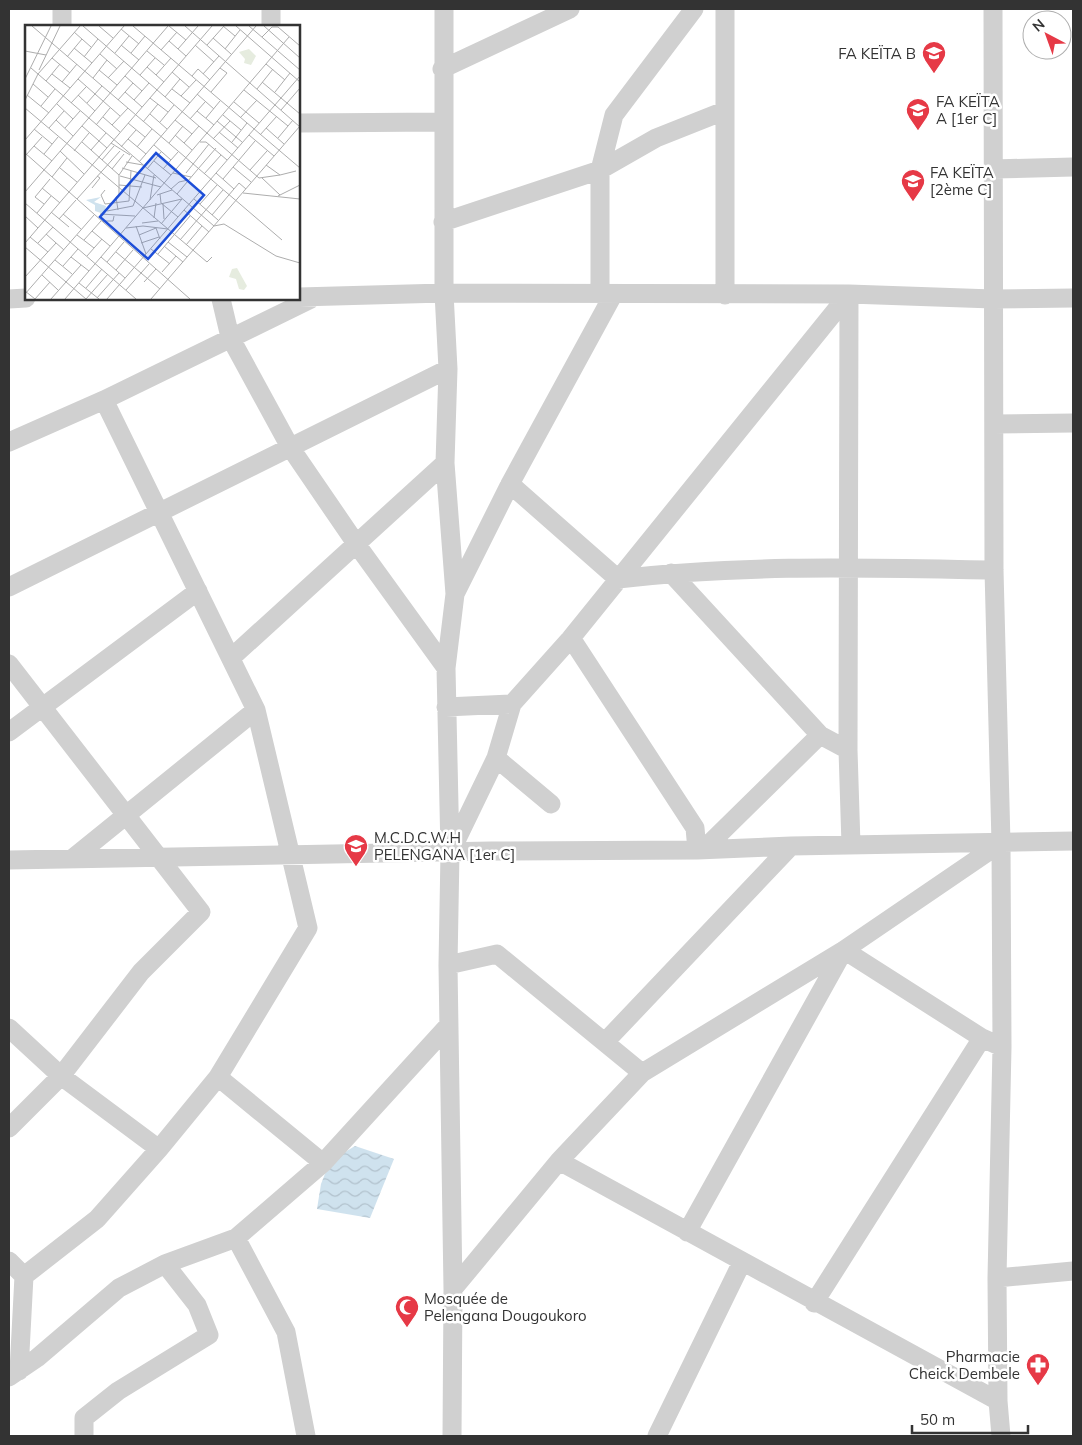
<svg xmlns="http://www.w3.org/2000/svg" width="1082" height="1445" font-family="Mulish,sans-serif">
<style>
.water{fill:url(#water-waves)}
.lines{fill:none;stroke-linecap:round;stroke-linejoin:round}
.minor{stroke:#d0d0d0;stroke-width:19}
.labels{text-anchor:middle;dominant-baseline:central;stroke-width:5;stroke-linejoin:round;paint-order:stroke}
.poi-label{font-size:15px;fill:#333;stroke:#fff;text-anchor:start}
.inset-road{fill:none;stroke:#adadad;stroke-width:1}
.view{fill:#1d4ed8;fill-opacity:0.15;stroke:#1d4ed8;stroke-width:2.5}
.inset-edge{fill:none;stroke:#333;stroke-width:2.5}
</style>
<defs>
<pattern id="water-waves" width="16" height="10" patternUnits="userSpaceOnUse" patternTransform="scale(1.25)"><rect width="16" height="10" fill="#cfe2ee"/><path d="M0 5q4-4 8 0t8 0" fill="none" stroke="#b2c2cd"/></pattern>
</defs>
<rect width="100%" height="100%" fill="#fff"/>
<!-- water -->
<path class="water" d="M 355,1146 L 394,1159 L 370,1218 L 317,1209 L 321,1184 L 330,1161 Z"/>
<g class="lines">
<!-- minor -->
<path class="minor" d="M 62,9 L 62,26
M 444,9 L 444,293 L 448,369 L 445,463 L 455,594 L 446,668 L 450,852 L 448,965 L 453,1289 L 452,1436
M 993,9 L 994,570 L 1001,843 L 1002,1047 L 997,1278 L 998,1401 L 1001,1436
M 271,26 L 271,9
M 442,69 L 570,9
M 299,123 L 443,122
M 993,169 L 1073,167
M 443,222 L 600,170 L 656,138 L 724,111
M 600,294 L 600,170 L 614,115 L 694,9
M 849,294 L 848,750 L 851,845
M 725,295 L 725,9
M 299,297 L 444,293 L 849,294 L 993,299 L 1073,298
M 9,299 L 26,298
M 221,299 L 230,337 L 290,447 L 357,545 L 446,668
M 994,424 L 1073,423
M 9,442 L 104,400 L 311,299
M 510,484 L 618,579 C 743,564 869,568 994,570
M 671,573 L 820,735 L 848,750
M 9,587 L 448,369
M 455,594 L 510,484 L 613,295
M 571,638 L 695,828 L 697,850
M 231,658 L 445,463
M 9,664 L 201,912 L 141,972 L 61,1076 L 9,1128
M 446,707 L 512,704
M 9,732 L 198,591
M 496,758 L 551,804
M 452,849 L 496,758 L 512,704 L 571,638 L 849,294
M 704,849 L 820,735
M 72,859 L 256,710
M 9,860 L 491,851 L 697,850 L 791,846 L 1073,841
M 448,965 L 497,954 L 642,1073
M 9,1028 L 61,1076 L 159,1149
M 605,1042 L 791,846
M 218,1077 L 323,1163
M 559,1161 L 998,1401
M 687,1232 L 844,950 L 982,1038 L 1002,1047
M 236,1238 L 286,1332 L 306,1436
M 9,1261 L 24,1276 L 19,1371
M 24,1276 L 97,1219 L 159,1149 L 218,1077 L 308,928 L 256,710 L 104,400
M 997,1278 L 1073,1271
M 453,1289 L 559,1161 L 642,1073 L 844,950 L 1001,843
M 814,1303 L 982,1038
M 9,1377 L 37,1358 L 119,1288 L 165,1264 L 236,1238 L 323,1163 L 448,1026
M 84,1436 L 84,1418 L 118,1391 L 209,1335 L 197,1305 L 165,1264
M 657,1436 L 742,1262"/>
</g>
<!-- icons -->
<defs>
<g id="school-pin" transform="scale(1.25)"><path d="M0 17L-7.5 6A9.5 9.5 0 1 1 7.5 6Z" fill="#e63946" stroke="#fff"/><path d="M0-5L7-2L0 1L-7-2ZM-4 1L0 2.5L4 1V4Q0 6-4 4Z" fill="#fff"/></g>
<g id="mosque-pin" transform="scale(1.25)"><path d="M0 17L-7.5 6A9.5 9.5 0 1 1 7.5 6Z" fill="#e63946" stroke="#fff"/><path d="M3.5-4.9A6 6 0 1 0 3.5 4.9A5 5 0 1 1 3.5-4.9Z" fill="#fff"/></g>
<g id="pharmacy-pin" transform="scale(1.25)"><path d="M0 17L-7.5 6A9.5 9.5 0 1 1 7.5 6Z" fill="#e63946" stroke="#fff"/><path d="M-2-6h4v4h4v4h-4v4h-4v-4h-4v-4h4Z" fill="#fff"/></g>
</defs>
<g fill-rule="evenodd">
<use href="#school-pin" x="934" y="53"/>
<use href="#school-pin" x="918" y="110"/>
<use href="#school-pin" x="913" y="181"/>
<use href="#school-pin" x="356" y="846"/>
<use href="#mosque-pin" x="407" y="1307"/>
<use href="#pharmacy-pin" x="1038" y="1365"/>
</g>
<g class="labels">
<!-- poi labels -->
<g class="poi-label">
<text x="916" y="53" text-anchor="end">FA KEÏTA B</text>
<text x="936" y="101">FA KEÏTA<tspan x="936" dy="17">A [1er C]</tspan></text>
<text x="930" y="172">FA KEÏTA<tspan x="930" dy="17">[2ème C]</tspan></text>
<text x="374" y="837">M.C.D.C.W.H<tspan x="374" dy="17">PELENGANA [1er C]</tspan></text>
<text x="424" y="1298">Mosquée de<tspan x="424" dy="17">Pelengana Dougoukoro</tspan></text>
<text x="1020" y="1356" text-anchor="end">Pharmacie<tspan x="1020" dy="17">Cheick Dembele</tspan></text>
</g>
</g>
<!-- overview -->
<g transform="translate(25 25)">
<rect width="275" height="275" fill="#fff"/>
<path d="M 224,24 L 231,31 L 226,40 L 219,38 L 220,34 L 214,27 ZM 212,243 L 222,261 L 219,265 L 214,264 L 211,254 L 204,252 L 207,244 Z" fill="#e6ecdf"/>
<path d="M 76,172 L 69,177 L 81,181 L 79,189 L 70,186 L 70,180 L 61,175 Z" fill="#cfe2ee"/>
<path class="inset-road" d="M 7,1 L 257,215M 58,1 L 234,153 L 255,150M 74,1 L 88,13M 108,1 L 275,143M 144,1 L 161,15M 160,1 L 275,102M 198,1 L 210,11M 211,1 L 275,57M 224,1 L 275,45M 239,1 L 275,33M 96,4 L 114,19M 49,7 L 66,22M 237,12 L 247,2 L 253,2 L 275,21M 188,13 L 206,29M 144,16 L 161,31M 96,20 L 114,35M 170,20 L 189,37M 182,20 L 199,1M 49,23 L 67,38M 153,24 L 173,1M 200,24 L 215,5M 136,25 L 152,7M 0,26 L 21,30M 122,26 L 139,40M 90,28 L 104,11M 106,28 L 120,11M 75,29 L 92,44M 42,32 L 57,14M 59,32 L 73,14M 27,33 L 45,48M 241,39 L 260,55M 122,42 L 139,57M 6,43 L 189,201 L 199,199 L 251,231 L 275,238M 14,45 L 35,1M 74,45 L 92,60M 147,47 L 164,62M 27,49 L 45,63M 178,49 L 194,31M 115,50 L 130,33M 131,50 L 146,33M 100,51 L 117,66M 167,51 L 173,44 L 185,55M 68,53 L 82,35M 83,53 L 99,36M 0,54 L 26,1M 53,54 L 95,91M 21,56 L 35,39M 37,57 L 52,39M 237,57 L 275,89M 8,59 L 23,72M 147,64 L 165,78M 232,64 L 248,44M 219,65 L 263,101M 100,67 L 117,82M 186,67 L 202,48 L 195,43M 250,67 L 265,48M 172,69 L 189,84M 2,70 L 24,88M 53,70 L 70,86M 156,71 L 171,55M 140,72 L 155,54M 125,73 L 143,87M 0,75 L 13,49 L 55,1M 93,75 L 108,58M 109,75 L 124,58M 209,77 L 234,98M 46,78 L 61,62M 62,78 L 77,61M 32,79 L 48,94M 16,81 L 30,64M 0,83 L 182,237 L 187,232M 256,85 L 275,63M 172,86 L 189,100M 125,89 L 142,104M 198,90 L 216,105M 78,92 L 95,107M 181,93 L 195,76M 215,93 L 232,75M 165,94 L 180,77M 31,95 L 48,111M 150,95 L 167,109M 192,96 L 217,117M 118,97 L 133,79M 135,97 L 149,80M 103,98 L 120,112M 71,100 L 85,83M 87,100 L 103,83M 57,101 L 82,123M 24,103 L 39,86M 40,103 L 55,86M 241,103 L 259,119M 9,104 L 27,119M 194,107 L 213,123M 150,110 L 167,125M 224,110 L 249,131M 235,110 L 252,91M 253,113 L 268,95M 103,114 L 121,129M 188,114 L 205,96M 0,115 L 99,1M 57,117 L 94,150M 175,117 L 181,117 L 202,135M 207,117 L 222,98M 86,118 L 105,130M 144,118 L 158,101M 159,118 L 174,101M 129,120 L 146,135M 9,121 L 27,136M 96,122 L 111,105M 112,122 L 127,104M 66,125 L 81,108M 35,126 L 59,149M 49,126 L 64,108M 0,128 L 165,274M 19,129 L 33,112M 1,130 L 17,112M 77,135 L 89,121M 129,136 L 146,150M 101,137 L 118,140M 114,137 L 231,1M 241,140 L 255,150 L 271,146M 208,142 L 226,157M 35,143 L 52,157M 97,143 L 131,153M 87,144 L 99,129M 122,144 L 136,127M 138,144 L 153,127M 173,144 L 191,123M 225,145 L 242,126M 148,148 L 166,152M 161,148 L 184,119M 191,148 L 209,164M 179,149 L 196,130M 95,151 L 136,162M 27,152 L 42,133M 237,153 L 255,170M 198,154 L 230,116M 94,160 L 117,162M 17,163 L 35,178M 67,163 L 75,153 L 72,151M 146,164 L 154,157 L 163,155M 80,165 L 76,170 L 80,179 L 104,176 L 106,146M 0,167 L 143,1M 218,168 L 275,174M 135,169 L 136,178 L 153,192M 152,169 L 173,144M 132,170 L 147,165M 253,171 L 275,160M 52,174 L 95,126M 169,174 L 193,195M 125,175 L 129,150M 0,178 L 111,274M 19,179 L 10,172 L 25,154M 138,179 L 139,194M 175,179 L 192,160M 118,183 L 157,174M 93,185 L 91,172 L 94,171 L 94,150 L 107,131M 159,185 L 184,207M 82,186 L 108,181 L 120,150M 26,187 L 44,202M 12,188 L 26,171M 38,189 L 56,204M 75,189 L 110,191M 187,190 L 214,158 L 221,164M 0,191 L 13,203M 129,193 L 131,178M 34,194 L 51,175M 78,196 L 88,196 L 89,191M 117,198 L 133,196M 136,199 L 157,174M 111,201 L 121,229M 101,203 L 118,201 L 143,204M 67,206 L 85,221M 21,209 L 39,225M 52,210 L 69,223M 114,210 L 131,203 L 135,214M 5,212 L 23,227M 59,215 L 76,196M 155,215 L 198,165M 143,217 L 162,232M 0,218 L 187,1M 13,218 L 28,202M 116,218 L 134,212M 161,220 L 177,201M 139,221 L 158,237M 0,222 L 61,274M 126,224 L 145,239M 91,227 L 135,264M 133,229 L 165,191M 62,231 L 77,214M 46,232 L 64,246M 76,232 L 100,253M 30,235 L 47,249M 82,237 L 99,217M 38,241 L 53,224M 91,245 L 108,225M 137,247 L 151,231M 17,250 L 33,265M 0,252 L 31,218M 144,253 L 275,101M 119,257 L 131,244M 54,258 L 74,274M 61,263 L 77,244M 101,265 L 124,239M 0,266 L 10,274 L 25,257M 0,269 L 69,190M 72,273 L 94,248M 26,274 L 56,240M 40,274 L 264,12M 61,274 L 83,249M 82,274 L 275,51M 126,274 L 144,253"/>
<path class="view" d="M 131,128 L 179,170 L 123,234 L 75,192 Z"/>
<rect width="275" height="275" class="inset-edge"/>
</g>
<!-- border -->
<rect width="1082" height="1445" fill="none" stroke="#333333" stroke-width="20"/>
<!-- north arrow -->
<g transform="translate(1047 35) rotate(319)"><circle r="24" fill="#ffffff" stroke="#adadad"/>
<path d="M0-4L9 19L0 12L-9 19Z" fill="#e63946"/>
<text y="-8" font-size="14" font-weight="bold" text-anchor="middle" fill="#333333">N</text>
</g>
<!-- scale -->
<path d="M912 1425v8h116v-8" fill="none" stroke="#333333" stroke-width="2.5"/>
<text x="920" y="1425" font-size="15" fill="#333333" stroke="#ffffff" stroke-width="4" paint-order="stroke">50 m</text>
</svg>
